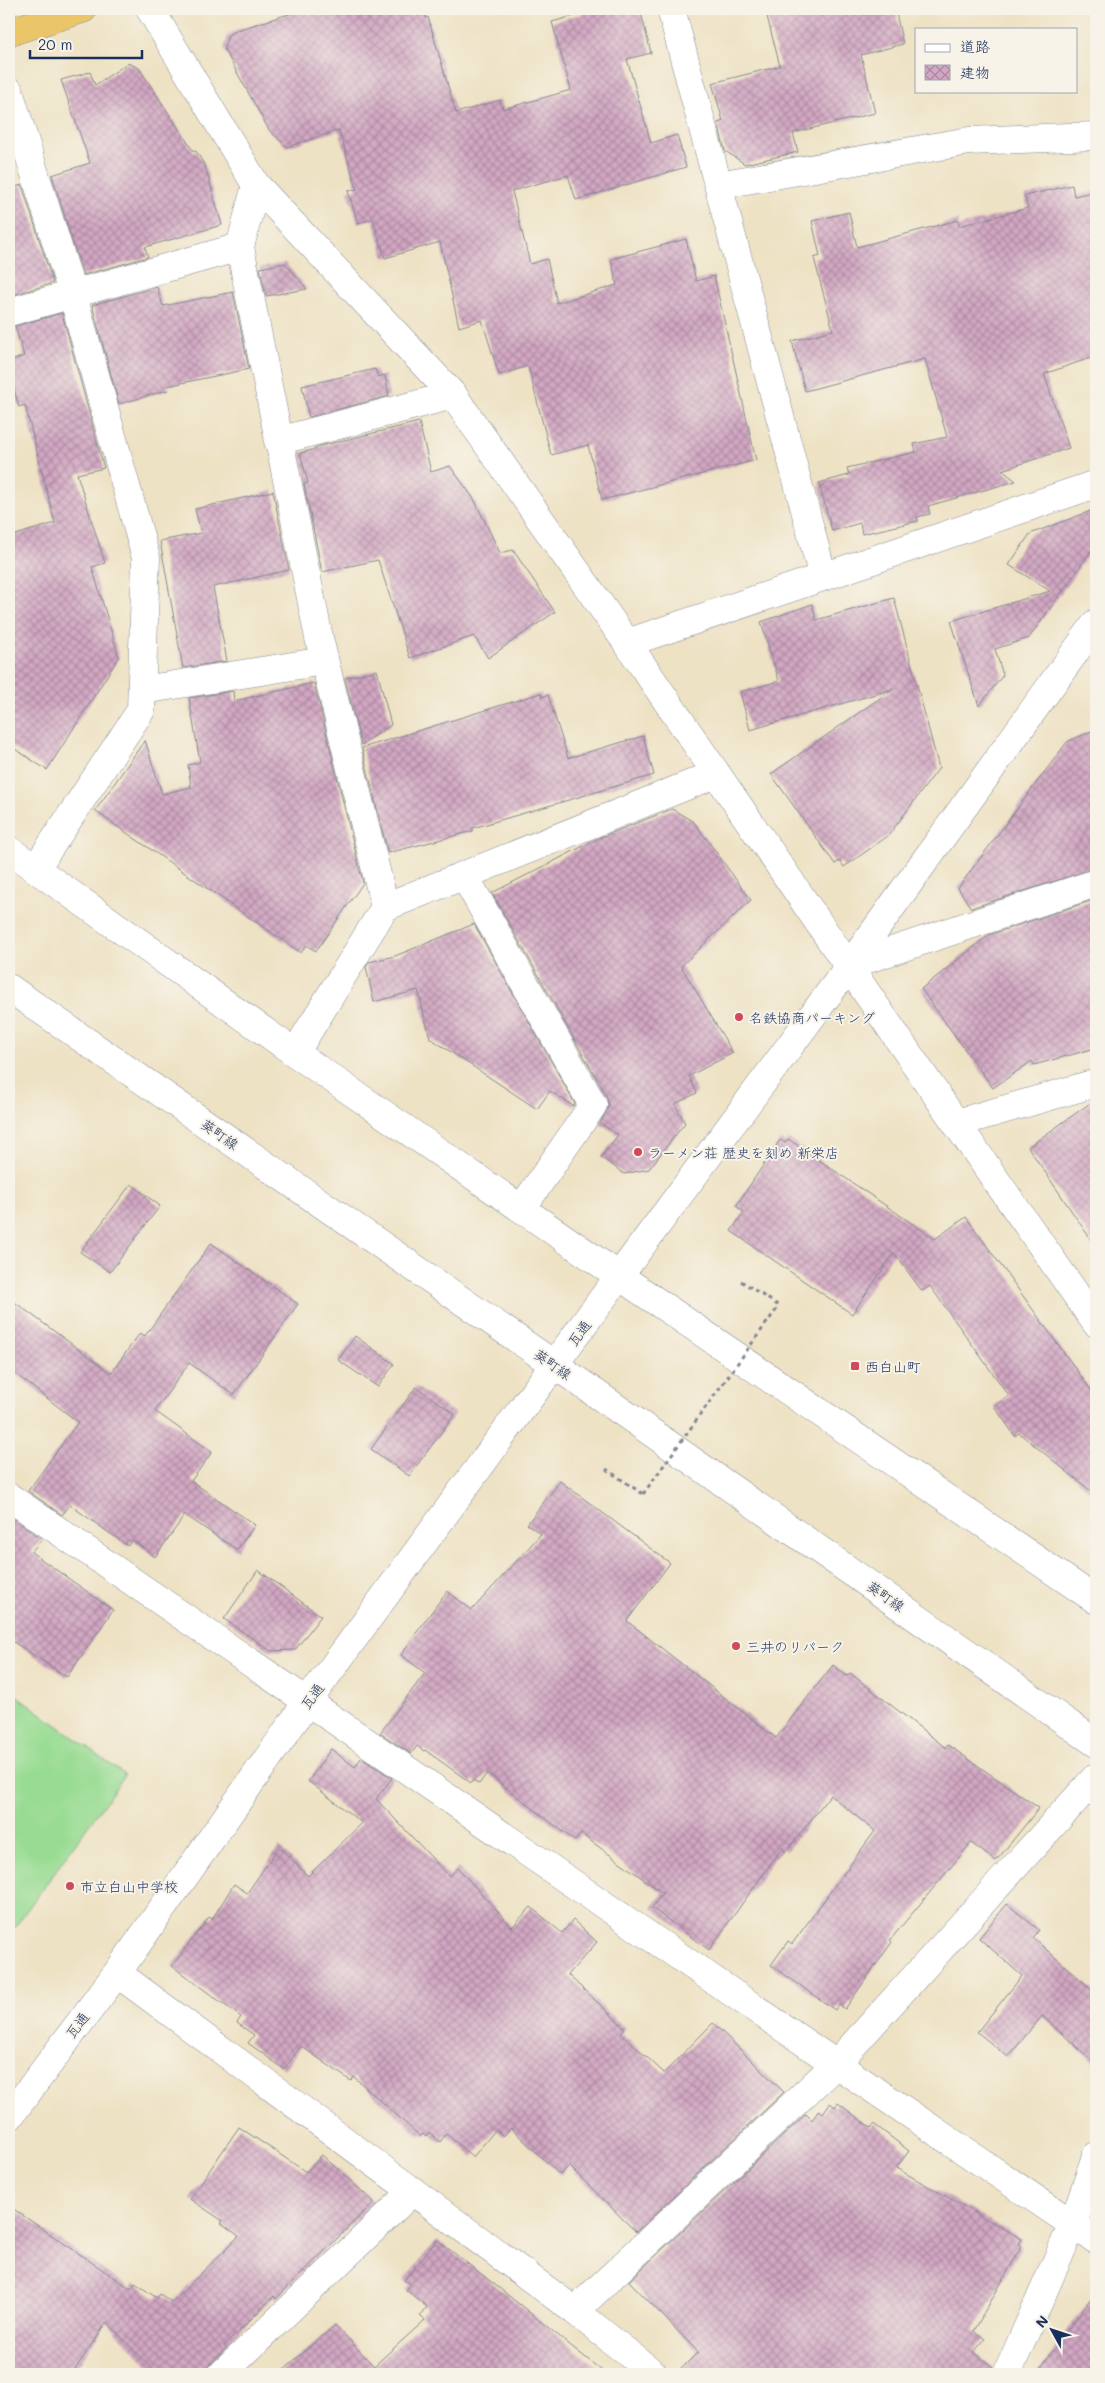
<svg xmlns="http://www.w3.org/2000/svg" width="1105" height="2383" font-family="Mali,'Klee One',sans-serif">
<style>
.pitch{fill:#98dc93;stroke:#5a8678}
.building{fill:url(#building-cross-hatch)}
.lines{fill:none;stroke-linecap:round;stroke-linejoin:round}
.minor-casing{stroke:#848891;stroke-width:29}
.tertiary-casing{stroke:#848891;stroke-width:29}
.trunk-casing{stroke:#848891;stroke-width:29}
.path{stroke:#848891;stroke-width:3;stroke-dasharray:4 4;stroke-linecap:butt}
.minor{stroke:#fff;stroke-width:28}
.tertiary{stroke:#fff;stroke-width:28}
.trunk{stroke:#ebc669;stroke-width:28}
.path-bridge{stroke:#848891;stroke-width:3;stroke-dasharray:4 4;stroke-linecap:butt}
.poi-dot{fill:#d1495b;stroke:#f7f3e8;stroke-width:2}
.labels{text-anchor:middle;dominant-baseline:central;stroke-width:4;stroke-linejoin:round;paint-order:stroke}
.poi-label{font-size:14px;fill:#1b2f5e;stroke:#f7f3e8;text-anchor:start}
.street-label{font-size:14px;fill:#1b2f5e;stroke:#f7f3e8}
</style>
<defs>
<pattern id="building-cross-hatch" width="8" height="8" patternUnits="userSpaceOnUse" patternTransform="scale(1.25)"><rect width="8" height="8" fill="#d2a7c2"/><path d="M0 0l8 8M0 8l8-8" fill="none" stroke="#aa88a1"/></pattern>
</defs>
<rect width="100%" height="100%" fill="#f7f3e8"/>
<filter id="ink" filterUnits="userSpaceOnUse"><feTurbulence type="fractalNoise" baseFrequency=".02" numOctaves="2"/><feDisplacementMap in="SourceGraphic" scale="10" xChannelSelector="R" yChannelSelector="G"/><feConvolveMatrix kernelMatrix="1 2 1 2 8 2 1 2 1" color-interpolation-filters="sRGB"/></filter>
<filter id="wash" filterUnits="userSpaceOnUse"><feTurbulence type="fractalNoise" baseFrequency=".0096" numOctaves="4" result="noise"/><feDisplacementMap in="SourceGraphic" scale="20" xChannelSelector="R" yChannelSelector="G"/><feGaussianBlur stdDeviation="1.12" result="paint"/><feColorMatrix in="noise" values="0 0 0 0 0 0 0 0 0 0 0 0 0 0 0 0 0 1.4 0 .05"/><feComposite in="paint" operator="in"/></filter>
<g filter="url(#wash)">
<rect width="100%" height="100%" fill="#eee2c4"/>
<!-- pitch -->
<path class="pitch" d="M 9,1690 L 125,1775 L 9,1935 Z"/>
<g id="blocks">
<!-- building -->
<path class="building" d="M 305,9 L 424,9 L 426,18 L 428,17 L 456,113 L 500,100 L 503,109 L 571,90 L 552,22 L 599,9 L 640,9 L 651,53 L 627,59 L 651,143 L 677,135 L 686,167 L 576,200 L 568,175 L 512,191 L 530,264 L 547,259 L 557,303 L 617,285 L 611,259 L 686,239 L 696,281 L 714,276 L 756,460 L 602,500 L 588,445 L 551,455 L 528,366 L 499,375 L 482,320 L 459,327 L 440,242 L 385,258 L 373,219 L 358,223 L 348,191 L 357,189 L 339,130 L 287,147 L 269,130 L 224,49 L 228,35 L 237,30 Z
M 765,9 L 895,9 L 903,44 L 861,55 L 875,113 L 793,133 L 798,152 L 745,164 L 725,151 L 718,123 L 723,121 L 712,83 L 780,66 Z
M 128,63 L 139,68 L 194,152 L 196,151 L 205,166 L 222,225 L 145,247 L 148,257 L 83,275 L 52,175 L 90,163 L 61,80 L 90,72 L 95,85 Z
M 22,185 L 53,283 L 9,296 L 9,189 Z
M 1072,185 L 1074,196 L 1096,191 L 1096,356 L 1044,374 L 1069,448 L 1002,470 L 1016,481 L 928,506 L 930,514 L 917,517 L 918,521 L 862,534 L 860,523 L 832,531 L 819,483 L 849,475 L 847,468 L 916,452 L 914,444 L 947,437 L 925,359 L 805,391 L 792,341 L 833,330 L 814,258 L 820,256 L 812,221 L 849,212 L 857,247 L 958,220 L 959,226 L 1028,208 L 1024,196 Z
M 285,263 L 307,289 L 266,296 L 260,268 Z
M 157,287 L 163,306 L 233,292 L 249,369 L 167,386 L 168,390 L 119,404 L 92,305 Z
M 62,313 L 104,468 L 77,474 L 105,563 L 92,567 L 119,657 L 47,770 L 9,745 L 9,537 L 55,523 L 25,405 L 19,407 L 9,371 L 9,362 L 24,356 L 15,326 Z
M 375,369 L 378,377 L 385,375 L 389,396 L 309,417 L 302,386 Z
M 419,422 L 431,472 L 450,466 L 474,499 L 500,553 L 513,550 L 555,612 L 488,658 L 474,636 L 410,658 L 378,560 L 322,572 L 304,484 L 308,483 L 300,453 L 316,449 L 316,447 Z
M 273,491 L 289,570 L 213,587 L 227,661 L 183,668 L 160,541 L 201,533 L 195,509 Z
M 1096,509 L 1096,544 L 1029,638 L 995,649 L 1003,675 L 979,706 L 951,621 L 1050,591 L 1009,565 L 1030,534 Z
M 894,598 L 939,768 L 888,836 L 844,867 L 840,861 L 835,864 L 771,774 L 893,689 L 750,730 L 740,692 L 779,681 L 761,622 L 812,604 L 816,620 Z
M 377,670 L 391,725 L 361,745 L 345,678 Z
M 314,683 L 363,883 L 316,951 L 306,945 L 301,953 L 95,811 L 145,740 L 162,794 L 191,787 L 188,765 L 200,762 L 189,698 L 233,691 L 234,701 Z
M 541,693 L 542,697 L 548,695 L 568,758 L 643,736 L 654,775 L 473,828 L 473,831 L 388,853 L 362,748 Z
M 1096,729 L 1096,868 L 971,908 L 958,888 L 1067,742 Z
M 672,809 L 694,822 L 751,900 L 681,966 L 733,1053 L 689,1076 L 697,1093 L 675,1104 L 685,1123 L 649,1169 L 624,1174 L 601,1157 L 618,1135 L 600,1123 L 609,1106 L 607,1097 L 492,893 L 599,838 Z
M 1096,899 L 1096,1048 L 1034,1065 L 1032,1061 L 993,1088 L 921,989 L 989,935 Z
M 474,924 L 575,1104 L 573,1106 L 550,1091 L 537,1109 L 430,1038 L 418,990 L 374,1002 L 366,967 L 369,962 L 395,956 Z
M 1096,1099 L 1096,1247 L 1028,1147 Z
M 788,1139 L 935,1239 L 966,1217 L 1096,1397 L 1096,1495 L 1019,1433 L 1015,1436 L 994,1406 L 1009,1396 L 930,1286 L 922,1291 L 894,1253 L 852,1314 L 731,1231 L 744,1212 L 736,1206 L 780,1140 L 785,1143 Z
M 131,1184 L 160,1206 L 110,1272 L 80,1252 Z
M 211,1243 L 298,1304 L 234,1395 L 189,1363 L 155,1411 L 212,1452 L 191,1481 L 255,1525 L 237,1550 L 185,1515 L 155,1557 L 132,1540 L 128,1546 L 70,1505 L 62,1515 L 28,1491 L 78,1422 L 9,1369 L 9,1298 L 111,1373 L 140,1333 L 145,1336 Z
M 355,1336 L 394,1364 L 378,1387 L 338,1360 Z
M 416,1387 L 455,1414 L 409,1476 L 371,1449 Z
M 560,1481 L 670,1563 L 627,1621 L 776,1738 L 833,1665 L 847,1676 L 850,1673 L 946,1748 L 948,1745 L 1039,1808 L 996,1861 L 971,1843 L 890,1940 L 892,1942 L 845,2009 L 839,2005 L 835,2010 L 771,1965 L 788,1941 L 792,1944 L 875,1831 L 830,1795 L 786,1852 L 782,1848 L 709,1950 L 652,1908 L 663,1893 L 581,1834 L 575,1841 L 487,1773 L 479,1784 L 473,1780 L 471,1783 L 425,1750 L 424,1751 L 417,1746 L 411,1754 L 380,1733 L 425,1673 L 401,1655 L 414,1636 L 447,1591 L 472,1610 L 541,1534 L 527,1524 Z
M 9,1516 L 42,1539 L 31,1552 L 113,1610 L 67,1677 L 9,1639 Z
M 258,1570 L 321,1616 L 295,1650 L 271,1651 L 224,1619 Z
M 331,1749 L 355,1767 L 361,1758 L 392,1778 L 376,1799 L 449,1876 L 458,1868 L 512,1927 L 531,1907 L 562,1933 L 573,1920 L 597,1942 L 568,1975 L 625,2028 L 621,2033 L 664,2073 L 713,2023 L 784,2092 L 636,2232 L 569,2166 L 560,2175 L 511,2128 L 503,2136 L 496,2129 L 473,2157 L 446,2134 L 440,2142 L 429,2132 L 426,2136 L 423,2134 L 420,2136 L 354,2077 L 351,2081 L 301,2046 L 284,2069 L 248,2043 L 254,2035 L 237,2023 L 241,2017 L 172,1966 L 209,1917 L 212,1919 L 234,1884 L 247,1893 L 279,1847 L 308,1876 L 362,1823 L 308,1781 Z
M 1007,1904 L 1039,1930 L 1033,1938 L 1096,1993 L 1096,2064 L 1042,2016 L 1008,2057 L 977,2032 L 1022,1976 L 979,1938 Z
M 830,2103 L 835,2107 L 838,2103 L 871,2128 L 874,2124 L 909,2151 L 896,2168 L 1022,2239 L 1019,2244 L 1022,2246 L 974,2331 L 985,2339 L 974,2352 L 993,2367 L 992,2374 L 676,2374 L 698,2352 L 629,2281 L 806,2114 L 812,2120 L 819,2110 L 823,2113 Z
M 239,2127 L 306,2172 L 322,2155 L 374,2202 L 276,2299 L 274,2296 L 224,2346 L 226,2348 L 211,2363 L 207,2374 L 157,2374 L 107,2322 L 72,2374 L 9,2374 L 9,2206 L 131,2289 L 135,2283 L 157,2298 L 160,2294 L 172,2302 L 239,2236 L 221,2223 L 223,2221 L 190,2199 Z
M 437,2240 L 494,2284 L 606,2374 L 278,2374 L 335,2325 L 374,2366 L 425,2320 L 420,2316 L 427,2307 L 406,2290 L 410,2285 L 404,2280 Z
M 1096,2291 L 1096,2374 L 1036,2374 Z"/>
</g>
</g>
<g filter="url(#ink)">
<use href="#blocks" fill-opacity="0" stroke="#848891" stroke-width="1"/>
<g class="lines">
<!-- minor casing -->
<g class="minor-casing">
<path id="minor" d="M 9,91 L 72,292 L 146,558 L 141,710 L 36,868
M 718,185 L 969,141 L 1096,136
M 240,247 L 319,638 L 385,907 L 295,1053
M 9,312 L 240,247 L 256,185
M 278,441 L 453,395
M 823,577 L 1096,484
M 627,643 L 823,577 L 671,9
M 143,690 L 324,661
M 464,875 L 593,1105 L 522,1208
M 385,907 L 716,774
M 850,965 L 1096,883
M 957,1123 L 1096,1083
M 9,1497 L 836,2064 L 1096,2240
M 117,1973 L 575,2311 L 654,2374
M 9,2117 L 117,1973 L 308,1701 L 619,1276
M 575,2311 L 836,2064 L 1096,1777
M 222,2374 L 413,2191
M 1007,2374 L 1073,2224 L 1096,2156"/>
</g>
<!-- tertiary casing -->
<g class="tertiary-casing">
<path id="tertiary" d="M 150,9 L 256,185 L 453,395 L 627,643 L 951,1116 L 1096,1323
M 9,850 L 295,1053 L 619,1276 L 1096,1600
M 9,988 L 555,1365 L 1096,1743
M 619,1276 L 850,965 L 1096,623"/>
</g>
<!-- trunk casing -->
<g class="trunk-casing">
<path id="trunk" d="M 9,32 L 83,9"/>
</g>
<!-- path -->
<path class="path" d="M 741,1281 L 779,1306
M 606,1469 L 643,1494"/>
<!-- minor -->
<use href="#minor" class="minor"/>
<!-- tertiary -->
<use href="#tertiary" class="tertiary"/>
<!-- trunk -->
<use href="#trunk" class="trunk"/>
<!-- path-bridge -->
<path class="path-bridge" d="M 643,1494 L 779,1306"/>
</g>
</g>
<!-- markers -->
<g class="poi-dot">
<circle cx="739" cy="1017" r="5"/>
<circle cx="638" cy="1152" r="5"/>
<rect x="850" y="1361" width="10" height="10" rx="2.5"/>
<circle cx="736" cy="1646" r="5"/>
<circle cx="70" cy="1886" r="5"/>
</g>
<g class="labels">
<!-- poi labels -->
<g class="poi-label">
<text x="749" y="1017">名鉄協商パーキング</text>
<text x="648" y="1152">ラーメン荘 歴史を刻め 新栄店</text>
<text x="865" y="1366">西白山町</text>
<text x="746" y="1646">三井のリパーク</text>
<text x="80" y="1886">市立白山中学校</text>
</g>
<!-- street labels -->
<g class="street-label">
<text transform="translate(220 1134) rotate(35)">葵町線</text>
<text transform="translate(579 1333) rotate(-54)">瓦通</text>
<text transform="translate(553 1364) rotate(35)">葵町線</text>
<text transform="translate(886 1596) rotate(35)">葵町線</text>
<text transform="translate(312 1696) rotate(-54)">瓦通</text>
<text transform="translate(77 2025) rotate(-53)">瓦通</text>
</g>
</g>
<!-- margin -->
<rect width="1105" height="2383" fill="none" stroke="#f7f3e8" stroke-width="30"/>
<!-- legend -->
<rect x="915" y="28" width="162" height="65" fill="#f7f3e8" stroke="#9fa5b1"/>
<rect x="925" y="44" width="25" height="8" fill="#ffffff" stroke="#9fa5b1"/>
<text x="960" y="52" font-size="15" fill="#1b2f5e">道路</text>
<rect x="925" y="65" width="25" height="15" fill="url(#building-cross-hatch)" stroke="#9fa5b1"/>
<text x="960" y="78" font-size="15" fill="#1b2f5e">建物</text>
<!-- north arrow -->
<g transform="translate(1052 2330) rotate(310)" stroke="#f7f3e8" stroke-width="4" paint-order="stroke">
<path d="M0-4L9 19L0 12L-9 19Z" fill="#1b2f5e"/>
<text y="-8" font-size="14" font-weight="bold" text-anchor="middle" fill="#1b2f5e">N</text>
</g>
<!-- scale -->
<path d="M30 50v8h112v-8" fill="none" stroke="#1b2f5e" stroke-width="2.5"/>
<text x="38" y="50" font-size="15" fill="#1b2f5e" stroke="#f7f3e8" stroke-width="4" paint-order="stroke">20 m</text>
</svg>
